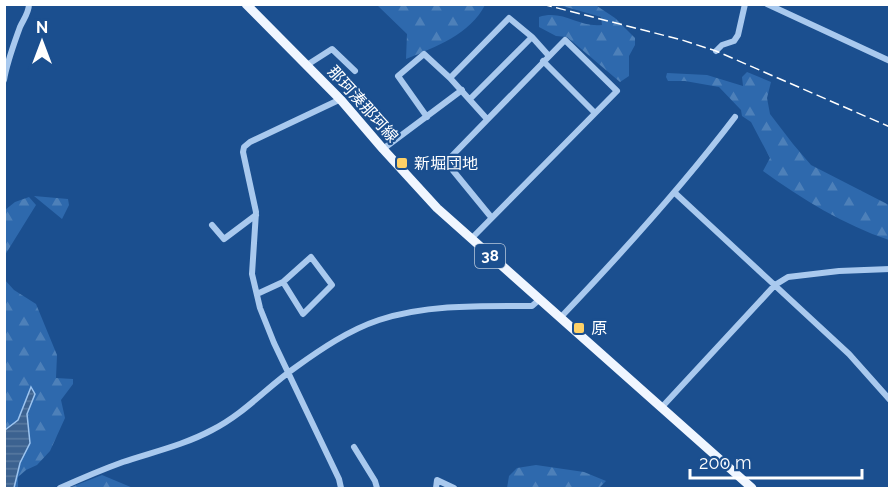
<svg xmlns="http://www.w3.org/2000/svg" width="894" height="493" font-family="Raleway,'Noto Sans JP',sans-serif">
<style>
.forest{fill:url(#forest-firs)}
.water{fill:url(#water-rules);stroke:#9cc4f0;stroke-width:1.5}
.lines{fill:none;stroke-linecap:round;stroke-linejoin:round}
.minor{stroke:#a9c9ee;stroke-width:6}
.primary{stroke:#f0f6ff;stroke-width:9}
.rail{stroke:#fff;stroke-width:1.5;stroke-dasharray:10 4.5;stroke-linecap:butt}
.poi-dot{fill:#ffd166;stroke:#1b4f8f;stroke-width:2}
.labels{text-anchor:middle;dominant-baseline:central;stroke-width:4.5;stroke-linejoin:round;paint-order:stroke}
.shield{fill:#1b4f8f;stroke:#bbcadd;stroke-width:1.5}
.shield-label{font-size:15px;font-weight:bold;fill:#fff}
.street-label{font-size:16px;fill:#fff;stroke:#1b4f8f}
.poi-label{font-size:16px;fill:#fff;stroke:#1b4f8f;text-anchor:start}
</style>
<defs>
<pattern id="forest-firs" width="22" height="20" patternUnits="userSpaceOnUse" patternTransform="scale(1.5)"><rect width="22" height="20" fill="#2e69ad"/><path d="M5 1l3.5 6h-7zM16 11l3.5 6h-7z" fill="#4d80b9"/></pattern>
<pattern id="water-rules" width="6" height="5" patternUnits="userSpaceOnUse" patternTransform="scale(1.5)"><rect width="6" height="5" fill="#3c6290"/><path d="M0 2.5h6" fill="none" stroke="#597aa1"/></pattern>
</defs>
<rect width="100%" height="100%" fill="#1b4f8f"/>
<!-- forest -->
<path class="forest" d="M 594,4 L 615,18 L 635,38 L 635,45 L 629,56 L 629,76 L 620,82 L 567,37 L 556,36 L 539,27 L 539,17 C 563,9 579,28 602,25 L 601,17 L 559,5 Z
M 377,5 L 485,5 C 470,34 436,47 406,59 L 407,34 Z
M 747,72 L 771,82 L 767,98 L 770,114 L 793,144 L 811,165 L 889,205 L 889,240 C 844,225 802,199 763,171 L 770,158 L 751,122 L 742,116 L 741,110 L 719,87 L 685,81 L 668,81 L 666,77 L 667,73 L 707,75 L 743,86 L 742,77 Z
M 34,196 L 68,199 L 69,205 L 62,219 Z
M 29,197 L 36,205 L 5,255 L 5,210 L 15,202 Z
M 4,279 L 14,290 L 36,304 L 57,355 L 56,378 L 73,379 L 73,384 L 61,400 L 65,418 L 50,451 L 37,465 L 26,470 L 18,477 L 18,488 L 5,488 Z
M 536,465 L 584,472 L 606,481 L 599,488 L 507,488 L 509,476 L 517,468 Z
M 102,475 L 133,488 L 69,488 Z"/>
<!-- water -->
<path class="water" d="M 31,387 L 35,394 L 27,414 L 30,443 L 20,463 L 14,488 L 5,488 L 5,430 L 18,420 Z"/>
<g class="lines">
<!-- minor -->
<path class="minor" d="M 767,4 L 890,61
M 716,51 L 722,45 L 734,41 L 738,35 L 745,4
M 543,61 L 595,113
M 307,65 L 332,49 L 355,71
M 450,78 L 509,18 L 532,37 L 549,56
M 4,80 C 7,62 14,44 20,27 C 23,20 29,13 29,4
M 341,99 L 250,142 L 244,147 L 243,152 L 256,212 L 252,274 L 260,308 L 274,343 L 339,479 L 341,488
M 470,99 L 532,37
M 427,117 L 398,76 L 424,54 L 450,78 L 487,119
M 383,149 L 462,90
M 675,193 L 849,354 L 890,400
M 212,225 L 224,239 L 256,215
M 471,239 L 617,91 L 565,40 L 446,162 L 491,217
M 257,294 L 283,282 L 311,257 L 332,285 L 303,314 L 283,282
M 561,317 C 622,253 681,188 735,117
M 662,407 L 775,285 L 788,277 L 839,271 L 890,269
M 354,447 L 375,481 L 377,488
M 60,488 C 80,479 101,470 123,462 C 153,452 184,445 212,430 C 244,414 267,387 296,367 C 321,349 349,330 379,320 C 428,304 482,306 532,306 L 540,299
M 436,488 L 437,480 L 454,488"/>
<!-- primary -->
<path class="primary" d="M 246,4 L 341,100 L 383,149 L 437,208 L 752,488"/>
<!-- rail -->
<path class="rail" d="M 542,4 L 682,40 L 716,51 L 890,127"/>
</g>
<!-- markers -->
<g class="poi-dot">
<rect x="396" y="157" width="12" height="12" rx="3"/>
<rect x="573" y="322" width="12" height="12" rx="3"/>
</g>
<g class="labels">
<!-- shield labels -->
<rect class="shield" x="475" y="244" width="30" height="24" rx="4.5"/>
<g class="shield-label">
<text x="490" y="256">38</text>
</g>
<!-- street labels -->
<g class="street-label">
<text transform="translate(363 104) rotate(48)">那珂湊那珂線</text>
</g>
<!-- poi labels -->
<g class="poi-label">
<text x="414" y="163">新堀団地</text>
<text x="591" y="328">原</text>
</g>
</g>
<!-- border -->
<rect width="894" height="493" fill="none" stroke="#ffffff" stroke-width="12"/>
<!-- north arrow -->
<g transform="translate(42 42)" stroke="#1b4f8f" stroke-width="4.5" paint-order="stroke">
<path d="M0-4.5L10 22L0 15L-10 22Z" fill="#ffffff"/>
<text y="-9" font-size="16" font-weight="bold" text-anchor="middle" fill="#ffffff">N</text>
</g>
<!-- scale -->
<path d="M690 469v9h172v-9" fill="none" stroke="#ffffff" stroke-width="3"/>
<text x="699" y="469" font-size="18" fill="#ffffff" stroke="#1b4f8f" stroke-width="4.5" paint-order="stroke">200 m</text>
</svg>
